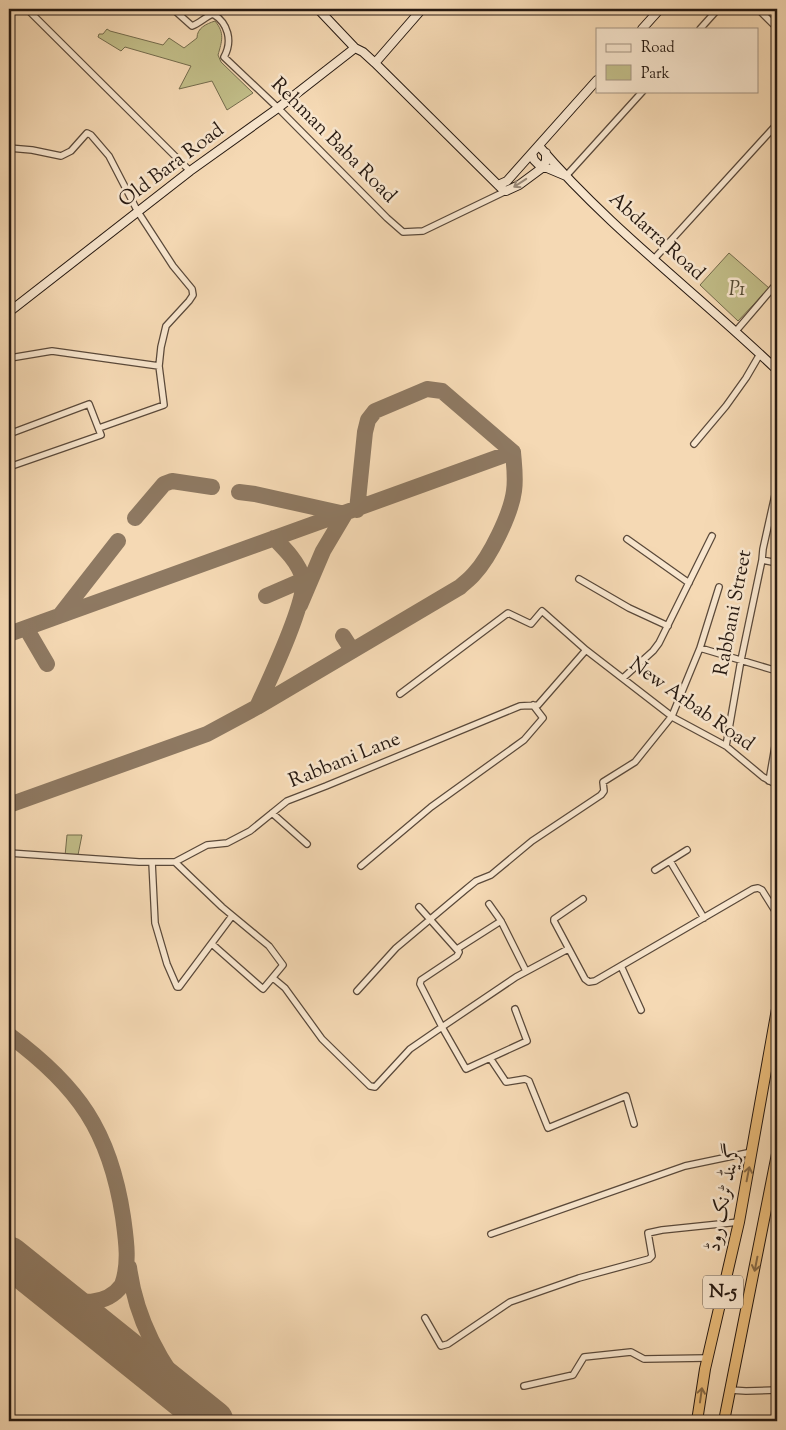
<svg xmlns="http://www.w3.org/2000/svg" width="786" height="1430" font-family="'Sorts Mill Goudy',Amiri,serif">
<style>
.green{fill:#c2be89;stroke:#746c4d}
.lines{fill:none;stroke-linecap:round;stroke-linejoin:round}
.taxiway{stroke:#8e7962;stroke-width:16}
.runway{stroke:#8e7962;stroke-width:41}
.street-casing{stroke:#5a493a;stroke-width:8}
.secondary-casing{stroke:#261911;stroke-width:10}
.highway-casing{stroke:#261911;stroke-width:12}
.street{stroke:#f8e6ce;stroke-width:5.5}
.secondary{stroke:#f8e6ce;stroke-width:8}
.highway{stroke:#eabc7a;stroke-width:10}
.oneway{stroke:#9a8a79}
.oneway2{stroke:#886a46}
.labels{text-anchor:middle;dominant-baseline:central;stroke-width:5;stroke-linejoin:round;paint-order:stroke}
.shield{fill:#f8e6ce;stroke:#65564a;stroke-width:1}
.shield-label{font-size:19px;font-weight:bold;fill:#261911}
.street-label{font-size:20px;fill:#261911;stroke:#f8e6ce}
.park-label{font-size:20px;font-style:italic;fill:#554b35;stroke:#f8e6ce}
</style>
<rect width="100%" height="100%" fill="#f5d9b4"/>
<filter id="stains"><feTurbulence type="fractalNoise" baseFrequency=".004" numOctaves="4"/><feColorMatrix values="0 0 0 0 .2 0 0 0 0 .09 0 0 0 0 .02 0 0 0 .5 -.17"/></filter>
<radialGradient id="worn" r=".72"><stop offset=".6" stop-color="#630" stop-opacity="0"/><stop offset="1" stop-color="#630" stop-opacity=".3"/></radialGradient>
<!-- green -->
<path class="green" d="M 215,21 C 225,33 222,41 218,55 L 221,62 L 253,93 L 227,110 L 212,81 L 179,89 L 191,66 L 125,47 L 121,51 L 98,37 L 99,34 L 103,34 L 107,29 L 110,31 L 163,45 L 169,38 L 184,48 L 197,38 C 197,28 206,24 215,21 Z
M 729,253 L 769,288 L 738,321 L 700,285 Z
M 67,835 L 82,835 L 78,855 L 65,856 Z"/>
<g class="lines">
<!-- taxiway -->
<path class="taxiway" d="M 239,492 L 255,494 L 345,514 L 323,551 L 300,605
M 135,518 L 164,484 L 172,481 L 212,487
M 266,596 L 303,580
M 61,614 L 118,541
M 26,628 L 47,664
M 9,634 C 176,572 345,514 513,452
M 343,636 L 352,650
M 257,707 C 268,683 307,601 303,579 C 299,563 285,549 274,538
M 9,805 L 207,734 L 257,707 L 460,587 C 464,583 470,579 474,574 C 490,557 511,514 514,491 C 516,478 514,465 513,452 L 442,391 L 427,389 L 375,411 L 368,420 L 365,432 L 357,510
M 9,1035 C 78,1086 110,1131 123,1217 C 126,1239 130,1263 122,1285 C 106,1307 78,1304 56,1295
M 129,1267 C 136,1321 161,1366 196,1407"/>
<!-- runway -->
<path class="runway" d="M 9,1257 L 213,1421"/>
<!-- street casing -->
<g class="street-casing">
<path id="street" d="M 27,9 L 190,171
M 173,9 L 192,26 C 200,23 205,17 213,14 C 228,23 233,41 224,57 L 278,108 L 387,218 L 403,232 L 423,231 L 506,191
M 758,9 L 777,28
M 700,29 L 718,9
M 9,148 L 32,150 L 61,156 L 71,151 L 87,133 L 91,135 L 109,156 L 138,212 L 173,266 L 192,289 L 193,295 L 189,301 L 166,326 L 161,347 L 159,366 L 164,405 L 99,428
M 566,176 L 643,91
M 654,259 L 777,124
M 736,331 L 777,283
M 9,354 L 10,358 L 52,351 L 159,366
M 9,434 L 89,404 L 101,435 L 9,467
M 694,444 L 726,406 L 746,378 L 760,354
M 627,539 L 689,583
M 762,560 L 777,563
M 579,579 L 629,608 L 668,626
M 700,648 L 777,671
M 623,678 L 653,651 L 659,643 L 712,536
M 400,694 L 508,613 L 531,624 L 542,611 L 586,650 L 674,718 L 726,746 L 763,777 L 777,785
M 726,746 L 741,660 L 762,560 L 763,549 L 777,486
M 769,781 L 777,735
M 272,813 L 307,844
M 9,853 L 139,862 L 175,862 L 207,845 L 227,843 L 250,831 L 287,801 L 326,786 L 520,706 L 538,705 L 586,650
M 670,861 L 704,918
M 152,862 L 155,923 L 167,964 L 177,987 L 179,987 L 232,916
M 175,862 L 222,907 L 269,946 L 283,965 L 263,989 L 212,944
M 361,866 L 431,807 L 524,740 L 543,718 L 533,705
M 655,870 L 687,850
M 583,899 L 554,919 L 554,921 L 585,979 L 589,982 L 595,981 L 753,889 L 758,888 L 762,890 L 777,914
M 489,904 L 501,921 L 526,971
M 457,949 L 501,921
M 621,966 L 641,1010
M 273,978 L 285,988 L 322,1039 L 370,1086 L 375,1087 L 410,1049 L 442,1027 L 420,984 L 421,980 L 457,956 L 459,952 L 419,907
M 357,991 L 396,948 L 465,890 L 476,881 L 491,875 L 532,841 L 601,795 L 604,791 L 603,782 L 635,762 L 672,716 L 700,648 L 719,587
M 515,1009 L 527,1041 L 466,1069 L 442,1027 L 516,977 L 568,949
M 490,1058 L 506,1082 L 525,1079 L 529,1081 L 548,1128 L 626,1096 L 634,1124
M 491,1234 L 685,1166 L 752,1152
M 425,1318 L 441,1346 L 448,1344 L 510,1302 L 579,1278 L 649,1259 L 652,1256 L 648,1233 L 662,1230 L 739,1222
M 524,1386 L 573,1375 L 584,1357 L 631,1352 L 644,1359 L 707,1358
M 730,1390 L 746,1391 L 777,1390"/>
</g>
<!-- secondary casing -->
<g class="secondary-casing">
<path id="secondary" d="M 318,9 L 355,48 L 363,52 L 375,63 L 501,188 L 506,191 L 519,185 L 542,168 L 547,168 L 566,176
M 642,29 L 660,9
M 375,63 L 422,9
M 539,146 C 609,228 699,295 777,370
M 532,153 L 534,160 L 542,168 L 546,161 L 546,153
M 498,185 L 507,181 L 597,80
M 9,312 L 190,171 L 278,108 L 355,48"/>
</g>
<!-- highway casing -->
<g class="highway-casing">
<path id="highway" d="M 697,1421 L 705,1369 L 739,1222 L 777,1009
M 724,1421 C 741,1332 760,1243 777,1154"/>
</g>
<!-- street -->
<use href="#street" class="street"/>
<!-- secondary -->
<use href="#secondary" class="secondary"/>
<!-- highway -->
<use href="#highway" class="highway"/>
</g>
<!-- one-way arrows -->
<defs><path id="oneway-shaft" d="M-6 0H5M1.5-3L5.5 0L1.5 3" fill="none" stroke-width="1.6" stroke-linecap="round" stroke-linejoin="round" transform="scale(1.25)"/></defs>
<use class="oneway" href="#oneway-shaft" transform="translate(520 183) rotate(147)"/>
<g class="oneway2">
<use href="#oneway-shaft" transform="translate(748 1174) rotate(-79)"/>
<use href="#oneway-shaft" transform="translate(756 1264) rotate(101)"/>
<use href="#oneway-shaft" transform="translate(701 1395) rotate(-82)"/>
</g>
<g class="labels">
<!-- shield labels -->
<rect class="shield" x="703" y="1275.5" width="40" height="33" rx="4"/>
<g class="shield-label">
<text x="723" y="1292">N-5</text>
</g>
<!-- street labels -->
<g class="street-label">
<text transform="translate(333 141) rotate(45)">Rehman Baba Road</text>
<text transform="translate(172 166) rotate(-37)">Old Bara Road</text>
<text transform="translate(656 237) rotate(42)">Abdarra Road</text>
<text transform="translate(734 613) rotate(-79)">Rabbani Street</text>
<text transform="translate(691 705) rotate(35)">New Arbab Road</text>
<text transform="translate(345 761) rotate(-22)">Rabbani Lane</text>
<text transform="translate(725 1198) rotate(-79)">گرینڈ ٹرنک روڈ</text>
</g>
<!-- park labels -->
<g class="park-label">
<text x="737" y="290">P1</text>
</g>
</g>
<!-- margin -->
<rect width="786" height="1430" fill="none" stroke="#f5d9b4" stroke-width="30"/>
<rect x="10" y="10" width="766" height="1410" fill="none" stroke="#261911" stroke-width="2.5"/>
<rect x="15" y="15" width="756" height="1400" fill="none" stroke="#261911"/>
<!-- legend -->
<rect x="596" y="28" width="162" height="65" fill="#f8e6ce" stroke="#a49482"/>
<rect x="606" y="44" width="25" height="8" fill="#f8e6ce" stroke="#a49482"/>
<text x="641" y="52" font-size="15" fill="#261911">Road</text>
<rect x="606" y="65" width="25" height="15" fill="#c2be89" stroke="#a49482"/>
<text x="641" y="78" font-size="15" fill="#261911">Park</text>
<rect width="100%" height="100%" filter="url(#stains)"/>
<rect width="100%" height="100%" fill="url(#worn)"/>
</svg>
